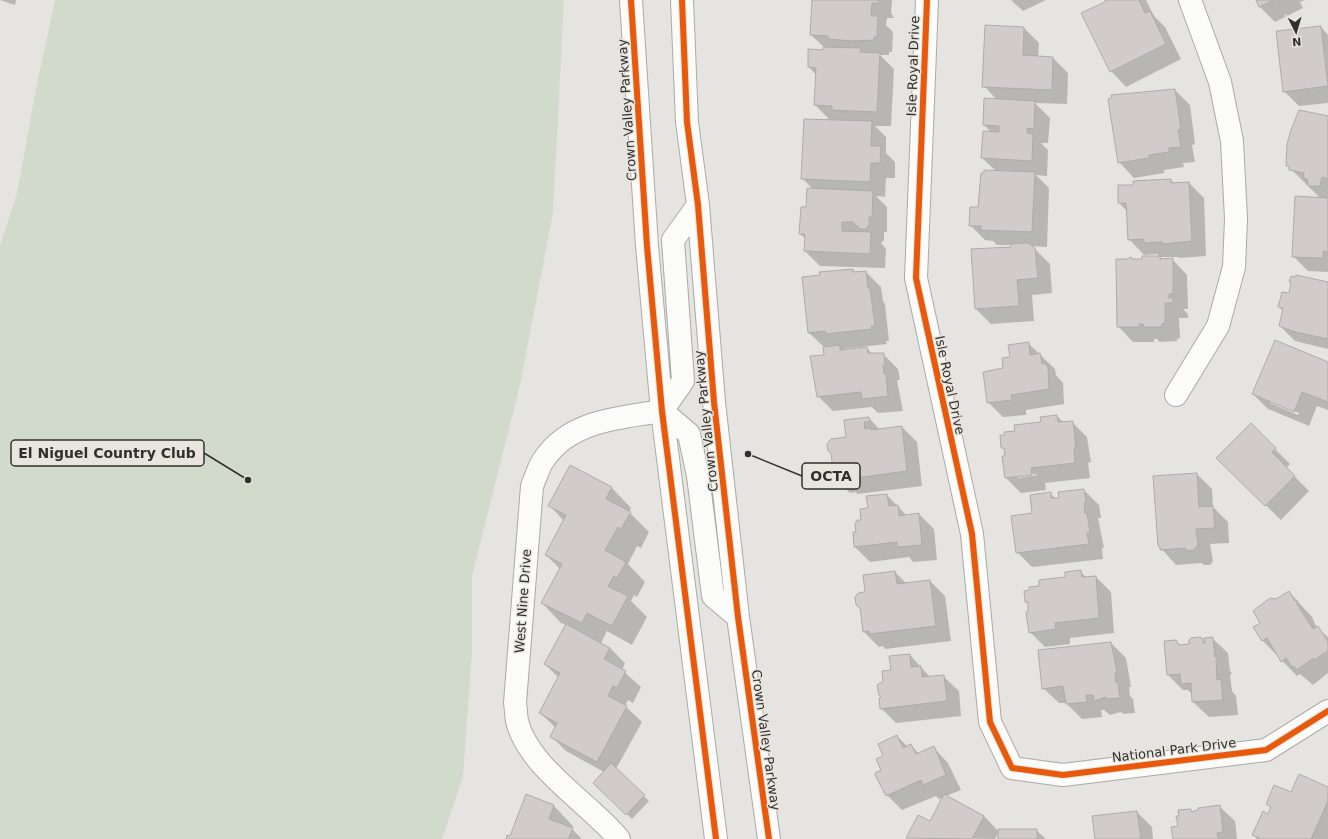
<svg xmlns="http://www.w3.org/2000/svg" width="1328" height="839" font-family="'DejaVu Sans',sans-serif">
<style>
.green{fill:#d2dbcb}
.shadow{fill:#0003;fill-rule:evenodd}
.building{fill:#d1cbcc;stroke:#aeacab}
.lines{fill:none;stroke-linecap:round;stroke-linejoin:round}
.minor-casing{stroke:#abaaa7;stroke-width:24}
.primary-casing{stroke:#abaaa7;stroke-width:24}
.minor{stroke:#fbfbfa;stroke-width:22}
.primary{stroke:#fbfbfa;stroke-width:22}
.cycleway-casing{stroke:#e8e5de;stroke-width:8}
.cycleway{stroke:#e8590c;stroke-width:6}
.labels{text-anchor:middle;dominant-baseline:central;stroke-width:3;stroke-linejoin:round;paint-order:stroke}
.street-label{font-size:13px;fill:#31302d;stroke:#e8e5de}
.leader{fill:none;stroke:#31302d;stroke-width:1.5}
.callout-dot{fill:#31302d;stroke:#e8e5de;stroke-width:1.5}
.callout{fill:#e8e5de;stroke:#31302d;stroke-width:1.5}
.callout-label{font-size:14px;text-anchor:middle;font-weight:bold;fill:#31302d}
</style>
<rect width="100%" height="100%" fill="#e6e4e0"/>
<!-- green -->
<path class="green" d="M 55,0 L 564,0 L 553,213 L 520,385 L 472,576 L 472,652 L 463,777 L 442,839 L 0,839 L 0,246 L 17,193 L 36,89 Z"/>
<!-- shadow -->
<path class="shadow" d="M 0,0 L 16,0 L 15,5 Z
M 813,0 L 892,0 L 891,13 L 894,18 L 887,18 L 886,25 L 893,32 L 892,52 L 889,52 L 889,55 L 880,55 L 894,69 L 891,126 L 875,126 L 886,137 L 886,153 L 895,162 L 895,178 L 886,178 L 885,197 L 876,196 L 887,207 L 887,232 L 884,232 L 884,240 L 881,243 L 886,249 L 885,268 L 820,266 L 805,251 L 806,239 L 800,234 L 813,189 L 802,178 L 831,121 L 815,105 L 816,75 L 809,67 L 824,51 L 824,47 L 811,35 Z
M 1011,0 L 1046,0 L 1023,11 Z
M 1106,0 L 1146,0 L 1154,16 L 1165,27 L 1181,59 L 1126,87 L 1111,71 Z
M 1257,0 L 1305,0 L 1300,2 L 1303,8 L 1275,22 L 1260,7 Z
M 1321,27 L 1328,35 L 1328,103 L 1299,106 L 1284,91 Z
M 1024,28 L 1039,43 L 1038,57 L 1053,58 L 1068,73 L 1067,104 L 1035,103 L 1050,118 L 1048,143 L 1041,143 L 1048,150 L 1047,176 L 1036,175 L 1049,188 L 1047,247 L 1032,246 L 1050,264 L 1052,293 L 1032,295 L 1034,321 L 991,324 L 976,309 L 972,250 L 1012,248 L 1012,245 L 997,245 L 993,241 L 985,240 L 970,225 L 996,171 L 982,158 L 991,132 L 984,125 L 997,100 L 984,86 Z
M 1175,90 L 1190,105 L 1195,144 L 1192,145 L 1195,162 L 1183,163 L 1184,167 L 1164,170 L 1164,173 L 1134,178 L 1119,162 Z
M 1328,117 L 1328,272 L 1308,271 L 1293,256 L 1321,199 L 1287,165 Z
M 1171,180 L 1174,184 L 1189,183 L 1204,198 L 1206,256 L 1180,258 L 1178,257 L 1160,257 L 1163,260 L 1172,259 L 1187,275 L 1188,309 L 1183,309 L 1188,314 L 1188,318 L 1179,318 L 1180,338 L 1177,339 L 1177,341 L 1160,342 L 1157,339 L 1154,339 L 1154,342 L 1133,342 L 1118,326 L 1132,260 L 1160,257 L 1157,254 L 1144,255 L 1129,239 L 1127,211 L 1119,203 L 1134,186 Z
M 853,270 L 855,273 L 866,272 L 881,287 L 883,301 L 885,304 L 889,341 L 886,341 L 887,344 L 842,349 L 844,351 L 867,348 L 872,354 L 883,354 L 898,369 L 900,380 L 897,380 L 903,411 L 878,413 L 872,407 L 833,411 L 818,396 L 825,355 L 824,347 L 809,333 Z
M 1297,278 L 1328,283 L 1328,349 L 1295,341 L 1280,326 L 1283,311 L 1279,307 L 1289,295 Z
M 1029,344 L 1055,369 L 1056,375 L 1063,383 L 1064,404 L 1026,410 L 1026,415 L 1003,417 L 988,402 L 1011,358 Z
M 1328,363 L 1328,410 L 1317,406 L 1309,426 L 1268,409 L 1253,394 ZM 1270,401 L 1299,413 L 1298,415 L 1270,403 Z
M 1057,416 L 1064,423 L 1072,422 L 1087,437 L 1091,462 L 1088,463 L 1090,478 L 1045,483 L 1046,490 L 1021,493 L 1006,478 L 1006,457 L 1005,450 L 1002,447 L 1016,432 ZM 1036,474 L 1037,475 L 1018,478 L 1018,476 Z
M 869,418 L 880,430 L 902,427 L 917,442 L 922,486 L 857,494 L 856,492 L 850,493 L 835,478 L 847,438 L 845,421 Z
M 1251,425 L 1290,464 L 1286,468 L 1309,491 L 1281,520 L 1233,473 Z
M 570,466 L 612,488 L 631,508 L 629,512 L 649,532 L 641,548 L 637,546 L 628,564 L 645,582 L 637,597 L 634,595 L 631,601 L 647,617 L 632,645 L 607,631 L 601,643 L 610,648 L 625,663 L 622,670 L 641,687 L 633,703 L 628,700 L 625,706 L 642,722 L 616,769 L 649,801 L 632,819 L 594,783 L 604,772 L 566,751 L 551,736 L 556,728 L 540,713 L 559,678 L 545,664 L 566,625 L 561,623 L 542,603 L 560,569 L 546,555 L 564,521 L 549,505 Z
M 1197,474 L 1212,489 L 1213,507 L 1228,522 L 1229,543 L 1210,544 L 1213,561 L 1210,565 L 1204,565 L 1201,563 L 1176,565 L 1159,546 Z
M 1084,490 L 1099,505 L 1101,518 L 1098,518 L 1104,548 L 1102,548 L 1103,559 L 1032,567 L 1017,552 L 1033,514 L 1050,493 L 1056,499 L 1060,499 L 1059,492 Z
M 887,495 L 907,516 L 919,514 L 934,529 L 937,560 L 913,562 L 909,557 L 870,562 L 855,547 L 857,533 L 869,509 Z
M 1080,571 L 1087,578 L 1096,577 L 1111,592 L 1114,633 L 1070,638 L 1070,644 L 1045,647 L 1030,632 L 1029,604 L 1026,602 L 1040,587 Z
M 895,572 L 907,584 L 930,581 L 945,596 L 951,641 L 885,649 L 883,646 L 879,647 L 864,632 L 861,609 L 866,593 Z
M 1289,592 L 1312,617 L 1317,628 L 1328,637 L 1328,673 L 1313,685 L 1300,674 L 1297,676 L 1263,641 L 1255,627 L 1261,623 L 1276,600 Z
M 1212,638 L 1228,653 L 1230,671 L 1232,673 L 1230,675 L 1232,691 L 1236,696 L 1238,715 L 1209,717 L 1193,702 L 1193,695 L 1188,690 L 1183,690 L 1168,675 L 1176,641 L 1180,646 L 1190,645 L 1202,640 L 1206,644 Z
M 1111,643 L 1126,658 L 1131,687 L 1129,687 L 1130,696 L 1133,699 L 1135,713 L 1123,714 L 1121,712 L 1110,715 L 1104,710 L 1101,710 L 1102,717 L 1082,719 L 1066,703 L 1059,703 L 1043,688 Z
M 910,655 L 930,677 L 943,676 L 959,691 L 961,716 L 896,723 L 881,708 L 884,683 L 892,671 Z
M 897,736 L 908,747 L 911,745 L 919,754 L 933,747 L 948,763 L 961,790 L 946,796 L 984,816 L 999,832 L 995,839 L 907,838 L 919,816 L 930,823 L 943,798 L 939,799 L 936,796 L 902,810 L 887,795 L 882,771 L 884,757 Z
M 1328,788 L 1328,839 L 1257,839 L 1253,834 L 1269,815 L 1272,809 L 1267,804 L 1292,794 Z
M 527,796 L 554,806 L 573,826 L 572,829 L 582,839 L 507,839 L 511,837 Z
M 1219,806 L 1235,821 L 1237,839 L 1174,839 L 1179,827 L 1190,810 L 1193,812 Z
M 1137,812 L 1152,827 L 1153,839 L 1096,839 Z
M 1036,830 L 1046,839 L 999,839 Z"/>
<!-- building -->
<path class="building" d="M 812,0 L 879,0 L 879,3 L 872,3 L 871,16 L 878,16 L 877,37 L 874,37 L 874,40 L 852,41 L 828,39 L 828,36 L 810,35 Z
M 1105,0 L 1139,0 L 1145,13 L 1150,11 L 1166,44 L 1110,72 L 1081,13 L 1105,2 Z
M 1256,0 L 1274,0 L 1259,7 Z
M 985,25 L 1024,27 L 1023,55 L 1053,57 L 1052,90 L 982,87 Z
M 1321,26 L 1328,86 L 1283,92 L 1276,31 Z
M 823,47 L 861,48 L 860,52 L 880,53 L 877,112 L 832,110 L 832,106 L 814,105 L 816,68 L 808,67 L 808,49 L 823,50 Z
M 1175,89 L 1181,129 L 1178,130 L 1181,147 L 1169,148 L 1169,152 L 1149,155 L 1149,158 L 1118,163 L 1108,99 L 1111,98 L 1111,95 Z
M 984,98 L 1035,101 L 1034,129 L 1027,128 L 1027,133 L 1033,134 L 1032,161 L 981,158 L 983,131 L 999,132 L 999,126 L 983,125 Z
M 1299,110 L 1328,116 L 1328,179 L 1322,177 L 1320,186 L 1308,186 L 1307,179 L 1303,178 L 1304,173 L 1289,170 L 1289,166 L 1286,166 L 1287,144 L 1291,130 Z
M 804,119 L 872,121 L 871,146 L 881,146 L 880,163 L 871,163 L 870,182 L 801,179 Z
M 984,170 L 1035,172 L 1032,232 L 981,230 L 981,226 L 969,226 L 970,207 L 978,207 L 981,173 L 984,173 Z
M 1171,179 L 1171,183 L 1189,182 L 1192,241 L 1164,244 L 1162,242 L 1144,243 L 1144,239 L 1128,240 L 1126,203 L 1118,203 L 1118,185 L 1133,185 L 1133,181 Z
M 807,188 L 873,191 L 872,217 L 869,217 L 869,225 L 866,229 L 860,229 L 853,222 L 842,222 L 842,231 L 871,232 L 870,254 L 804,251 L 805,234 L 799,234 L 801,207 L 806,207 Z
M 1295,196 L 1328,198 L 1328,252 L 1323,251 L 1323,258 L 1292,257 Z
M 1028,243 L 1035,248 L 1038,278 L 1017,280 L 1019,306 L 975,309 L 971,249 L 1011,247 L 1011,244 Z
M 1142,256 L 1160,256 L 1160,259 L 1173,258 L 1173,294 L 1169,294 L 1169,298 L 1173,298 L 1173,303 L 1165,303 L 1165,323 L 1162,324 L 1162,327 L 1144,327 L 1143,324 L 1139,324 L 1139,327 L 1117,327 L 1116,259 L 1127,259 L 1131,257 L 1132,259 L 1142,259 Z
M 853,269 L 853,272 L 866,271 L 868,288 L 870,288 L 875,326 L 871,326 L 872,329 L 826,334 L 825,331 L 808,333 L 802,277 L 820,275 L 819,272 Z
M 1296,275 L 1328,282 L 1328,339 L 1295,332 L 1279,326 L 1283,308 L 1278,307 L 1282,292 L 1289,293 L 1291,283 L 1289,282 L 1291,276 L 1296,277 Z
M 1275,340 L 1328,362 L 1328,402 L 1302,392 L 1294,412 L 1252,394 Z
M 1029,342 L 1030,355 L 1040,353 L 1042,364 L 1045,363 L 1048,367 L 1049,389 L 1011,395 L 1012,400 L 987,403 L 983,372 L 1003,368 L 1002,358 L 1010,357 L 1008,345 Z
M 840,345 L 840,350 L 867,347 L 868,353 L 884,353 L 885,365 L 883,365 L 884,374 L 886,374 L 888,396 L 862,399 L 861,392 L 817,397 L 810,356 L 824,355 L 823,347 Z
M 1057,415 L 1058,422 L 1073,421 L 1076,448 L 1074,448 L 1075,463 L 1031,468 L 1032,475 L 1005,478 L 1002,456 L 1005,456 L 1004,448 L 1001,448 L 1000,435 L 1005,435 L 1004,432 L 1015,431 L 1014,425 L 1041,422 L 1040,417 Z
M 869,417 L 870,422 L 864,422 L 865,429 L 870,428 L 871,430 L 902,426 L 907,471 L 841,480 L 841,478 L 834,479 L 831,453 L 828,451 L 827,444 L 831,439 L 846,437 L 844,420 Z
M 1251,423 L 1276,448 L 1272,452 L 1295,476 L 1265,506 L 1216,458 Z
M 570,465 L 612,487 L 606,499 L 631,512 L 621,529 L 618,527 L 605,550 L 626,562 L 617,578 L 614,576 L 608,586 L 628,596 L 612,626 L 587,613 L 582,623 L 541,603 L 562,564 L 545,555 L 566,515 L 548,506 Z
M 1197,473 L 1199,507 L 1213,506 L 1215,528 L 1196,529 L 1198,545 L 1194,550 L 1188,551 L 1185,548 L 1160,550 L 1160,546 L 1158,546 L 1153,476 Z
M 1084,489 L 1086,503 L 1084,503 L 1085,514 L 1087,513 L 1090,533 L 1087,533 L 1089,544 L 1016,553 L 1011,516 L 1032,513 L 1030,495 L 1051,492 L 1051,498 L 1059,498 L 1058,492 Z
M 887,494 L 889,506 L 898,505 L 899,516 L 919,513 L 922,545 L 897,547 L 897,542 L 854,547 L 853,532 L 856,532 L 855,524 L 857,520 L 861,520 L 860,509 L 868,508 L 866,496 Z
M 1081,570 L 1082,577 L 1096,576 L 1099,618 L 1055,623 L 1056,629 L 1029,633 L 1026,612 L 1028,611 L 1028,602 L 1025,602 L 1024,591 L 1029,590 L 1029,587 L 1039,586 L 1039,580 L 1065,577 L 1065,572 Z
M 895,571 L 897,584 L 930,580 L 936,626 L 869,634 L 869,631 L 863,632 L 860,608 L 856,605 L 855,597 L 858,593 L 865,592 L 863,575 Z
M 1289,591 L 1295,601 L 1297,600 L 1297,604 L 1313,629 L 1318,626 L 1328,642 L 1328,651 L 1314,660 L 1313,658 L 1297,670 L 1294,666 L 1292,667 L 1286,658 L 1281,662 L 1267,638 L 1262,641 L 1253,627 L 1260,623 L 1253,611 L 1270,598 L 1276,599 Z
M 566,624 L 610,648 L 604,659 L 626,671 L 617,688 L 613,686 L 608,696 L 627,706 L 597,762 L 550,737 L 557,723 L 539,713 L 560,673 L 544,664 Z
M 1200,637 L 1203,639 L 1203,643 L 1205,643 L 1204,638 L 1213,637 L 1215,657 L 1217,657 L 1218,660 L 1216,660 L 1217,680 L 1221,679 L 1223,700 L 1192,702 L 1191,683 L 1181,684 L 1180,674 L 1167,675 L 1164,641 L 1176,640 L 1179,645 L 1189,644 L 1189,640 L 1191,638 Z
M 1111,642 L 1117,672 L 1115,673 L 1116,683 L 1118,682 L 1120,698 L 1107,699 L 1106,697 L 1094,701 L 1093,695 L 1086,695 L 1087,702 L 1066,704 L 1063,686 L 1042,689 L 1038,650 Z
M 910,654 L 911,667 L 921,666 L 922,677 L 944,675 L 947,701 L 880,709 L 879,698 L 881,697 L 879,695 L 877,685 L 880,683 L 883,682 L 882,671 L 891,670 L 889,656 Z
M 897,735 L 903,748 L 911,744 L 916,754 L 934,746 L 946,775 L 923,785 L 921,780 L 886,796 L 875,775 L 875,773 L 881,770 L 876,759 L 883,756 L 878,744 Z
M 611,763 L 645,795 L 626,815 L 593,783 Z
M 1299,774 L 1328,787 L 1328,801 L 1311,839 L 1261,839 L 1252,835 L 1263,811 L 1268,814 L 1271,807 L 1266,804 L 1274,785 L 1291,792 Z
M 526,794 L 554,805 L 549,819 L 573,828 L 568,839 L 506,839 L 507,835 L 510,836 Z
M 944,794 L 984,816 L 972,839 L 906,838 L 918,815 L 930,821 Z
M 1220,805 L 1223,832 L 1217,833 L 1218,839 L 1173,839 L 1171,827 L 1178,826 L 1176,816 L 1179,816 L 1178,810 L 1191,809 L 1191,812 L 1198,810 L 1198,808 Z
M 1137,811 L 1141,839 L 1095,839 L 1092,816 Z
M 998,829 L 1037,829 L 1037,839 L 998,839 Z"/>
<g class="lines">
<!-- minor casing -->
<g class="minor-casing">
<path id="minor" d="M 927,0 L 916,278 L 972,534 L 990,722 L 1012,768 L 1063,775 L 1266,750 L 1328,711
M 1176,395 L 1218,326 L 1234,267 L 1236,219 L 1232,141 L 1220,82 L 1190,0
M 619,839 C 589,803 528,767 517,721 C 516,715 516,709 515,703 L 532,486 C 536,477 539,465 545,458 C 571,420 621,418 662,411"/>
</g>
<!-- primary casing -->
<g class="primary-casing">
<path id="primary" d="M 631,0 L 647,246 L 662,411 L 716,839
M 682,0 L 687,122 L 698,205 L 714,402 L 738,617 L 769,839
M 662,411 L 689,434 L 698,476 L 713,596 L 738,617
M 662,411 L 683,381 L 673,240 L 698,205"/>
</g>
<!-- minor -->
<use href="#minor" class="minor"/>
<!-- primary -->
<use href="#primary" class="primary"/>
<!-- cycleway casing -->
<g class="cycleway-casing">
<path id="cycleway" d="M 631,0 L 647,246 L 662,411 L 716,839
M 682,0 L 687,122 L 698,205 L 714,402 L 738,617 L 769,839
M 927,0 L 916,278 L 972,534 L 990,722 L 1012,768 L 1063,775 L 1266,750 L 1328,711"/>
</g>
<!-- cycleway -->
<use href="#cycleway" class="cycleway"/>
</g>
<g class="labels">
<!-- street labels -->
<g class="street-label">
<text transform="translate(913 66) rotate(-88)">Isle Royal Drive</text>
<text transform="translate(627 110) rotate(-94)">Crown Valley Parkway</text>
<text transform="translate(950 385) rotate(78)">Isle Royal Drive</text>
<text transform="translate(706 421) rotate(-96)">Crown Valley Parkway</text>
<text transform="translate(523 601) rotate(-86)">West Nine Drive</text>
<text transform="translate(766 740) rotate(82)">Crown Valley Parkway</text>
<text transform="translate(1174 750) rotate(-7)">National Park Drive</text>
</g>
</g>
<!-- callouts -->
<path class="leader" d="M248 480L204 453M748 454L802 476"/>
<g class="callout-dot">
<circle cx="248" cy="480" r="4"/>
<circle cx="748" cy="454" r="4"/>
</g>
<g class="callout">
<rect x="11" y="440" width="193" height="26" rx="4"/>
<rect x="802" y="463" width="58" height="26" rx="4"/>
</g>
<g class="callout-label">
<text x="107" y="458">El Niguel Country Club</text>
<text x="831" y="481">OCTA</text>
</g>
<!-- north arrow -->
<g transform="translate(1296 32) rotate(175)" stroke="#e8e5de" stroke-width="3" paint-order="stroke">
<path d="M0-3L7 15L0 10L-7 15Z" fill="#31302d"/>
<text y="-6" font-size="11" font-weight="bold" text-anchor="middle" fill="#31302d">N</text>
</g>
</svg>
